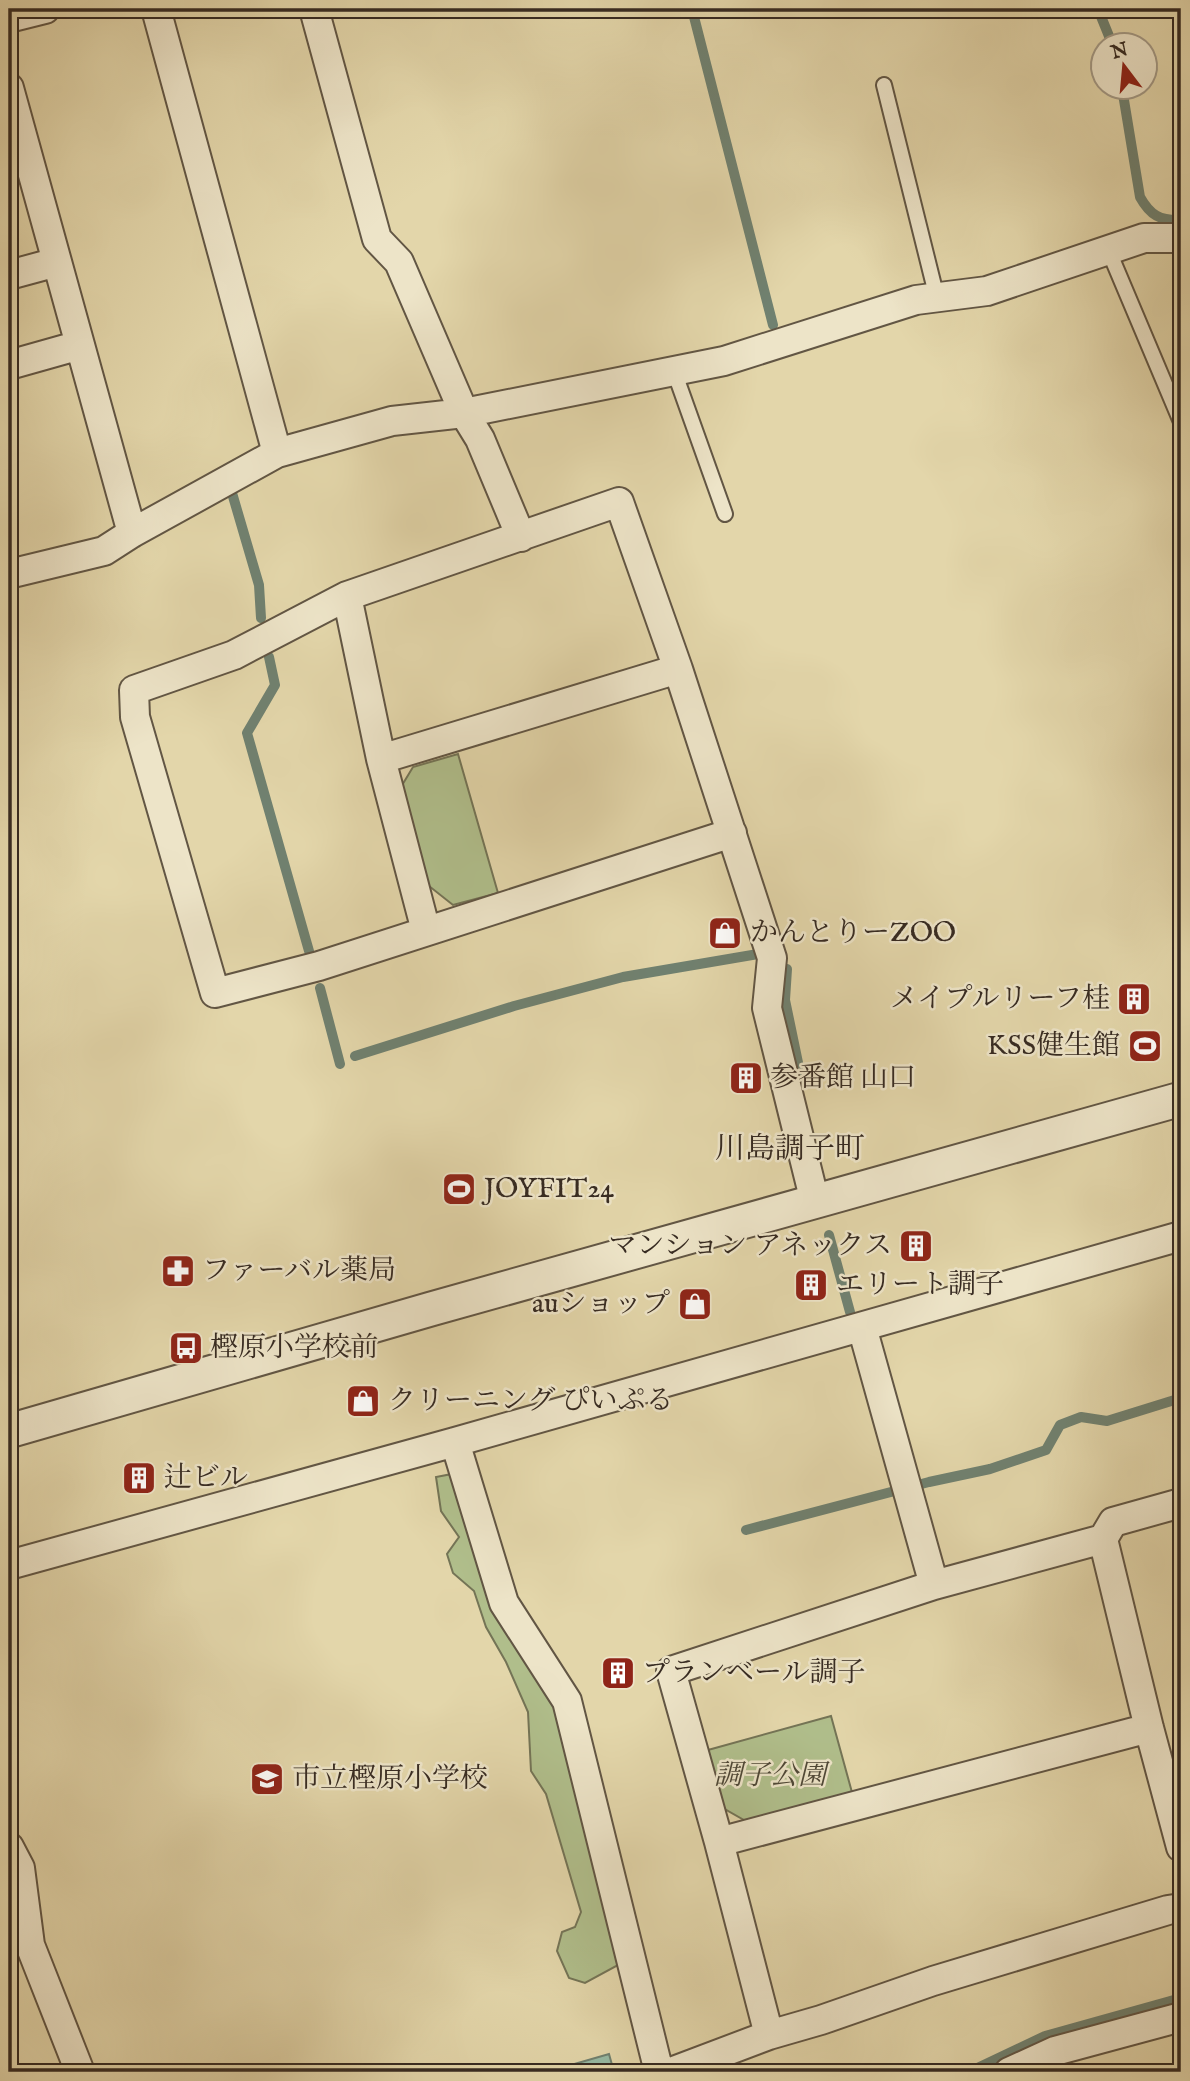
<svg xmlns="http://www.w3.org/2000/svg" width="1190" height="2081" font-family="'IM FELL English','Noto Serif JP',serif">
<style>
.green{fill:#b0be8b;stroke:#747456;stroke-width:2}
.water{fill:#96baa4;stroke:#708170;stroke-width:2}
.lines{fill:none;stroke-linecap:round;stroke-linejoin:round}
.stream{stroke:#708170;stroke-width:10}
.service-casing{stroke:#625644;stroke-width:18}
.minor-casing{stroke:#625644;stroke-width:32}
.tertiary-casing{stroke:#625644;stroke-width:37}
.service{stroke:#ede4c8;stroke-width:14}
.minor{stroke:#ede4c8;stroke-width:28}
.tertiary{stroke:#ede4c8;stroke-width:33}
.labels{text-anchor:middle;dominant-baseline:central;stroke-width:5;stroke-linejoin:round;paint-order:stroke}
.poi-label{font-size:28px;fill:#372b22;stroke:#ede4c8;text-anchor:start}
.park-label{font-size:28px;font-style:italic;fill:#4f4837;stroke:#ede4c8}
.neighbourhood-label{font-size:30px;fill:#372b22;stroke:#ede4c8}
</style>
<rect width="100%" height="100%" fill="#e3d6aa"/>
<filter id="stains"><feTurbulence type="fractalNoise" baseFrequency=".00286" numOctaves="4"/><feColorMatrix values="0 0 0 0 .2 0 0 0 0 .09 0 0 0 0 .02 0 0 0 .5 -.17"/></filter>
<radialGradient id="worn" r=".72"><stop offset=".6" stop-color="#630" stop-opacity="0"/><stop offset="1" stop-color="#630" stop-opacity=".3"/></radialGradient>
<!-- green -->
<path class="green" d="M 458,754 L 498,893 L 453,905 L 429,886 L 401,787 L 413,767 Z
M 452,1474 L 559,1703 L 620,1964 L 585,1983 L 569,1978 L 557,1951 L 562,1932 L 575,1927 L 581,1912 L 546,1794 L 531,1771 L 528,1712 L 506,1662 L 486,1627 L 474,1591 L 453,1573 L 447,1554 L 459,1537 L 441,1511 L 436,1477 Z
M 831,1716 L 853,1796 L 751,1824 L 723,1808 L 708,1750 Z"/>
<!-- water -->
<path class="water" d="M 609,2054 L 614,2072 L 550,2072 L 550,2071 Z"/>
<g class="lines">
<!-- stream -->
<path class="stream" d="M 692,9 L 773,325
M 1098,9 L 1113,46
M 1122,88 L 1140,197 C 1150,215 1160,221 1181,220
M 232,493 L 259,585 L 261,618
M 269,657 L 275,685 L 247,733 L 309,951
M 787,969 L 785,1000 L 801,1077
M 320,988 L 340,1064
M 355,1056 L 514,1006 L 623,977 L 758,954
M 829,1235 L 850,1312
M 746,1530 L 929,1482 L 990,1469 L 1046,1450 L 1060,1425 L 1081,1417 L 1107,1421 L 1181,1398
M 969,2072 L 1045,2036 L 1181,1998"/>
<!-- service casing -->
<g class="service-casing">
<path id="service" d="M 884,85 L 937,298
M 1108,249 L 1181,422
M 674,371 L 725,514"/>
</g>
<!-- minor casing -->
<g class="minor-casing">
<path id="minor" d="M 156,9 L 277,453
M 314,9 L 377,239 L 399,262 L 464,413 L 480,439 L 521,537
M 9,18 L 45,9
M 9,88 L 132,533
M 9,275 L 57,262
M 9,365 L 80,345
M 9,574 L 104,551 L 132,533 L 277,453 L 392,421 L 464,413 L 724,361 L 916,300 L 987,291 L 1144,238 L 1181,238
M 347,596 L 381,759 L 426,931
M 381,759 L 678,669
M 732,833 L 319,966 L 215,993 L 135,717 L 134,690 L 234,655 L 347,596 L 619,502 L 678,669 L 772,958 L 767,1008 L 815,1202
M 862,1327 L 934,1585
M 455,1442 L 504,1603 L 567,1701 L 659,2072
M 1103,1539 L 1149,1728 L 1181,1847
M 9,1565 L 455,1442 L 1181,1236
M 719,1842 L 1149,1728
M 9,1847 L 20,1868 L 30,1945 L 80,2072
M 769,2035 L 719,1842 L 671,1671 L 934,1585 L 1103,1539 L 1113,1522 L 1181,1503
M 671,2072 L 769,2035 L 821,2020 L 933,1981 L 1168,1910 L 1181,1908
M 1009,2072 L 1055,2051 L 1181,2017"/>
</g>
<!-- tertiary casing -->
<g class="tertiary-casing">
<path id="tertiary" d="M 9,1431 L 431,1309 L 1181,1099"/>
</g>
<!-- service -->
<use href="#service" class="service"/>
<!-- minor -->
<use href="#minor" class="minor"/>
<!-- tertiary -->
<use href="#tertiary" class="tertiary"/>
</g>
<!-- icons -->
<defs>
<g id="shop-square" transform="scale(1.75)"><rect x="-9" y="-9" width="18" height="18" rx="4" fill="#8f2418" stroke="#ede4c8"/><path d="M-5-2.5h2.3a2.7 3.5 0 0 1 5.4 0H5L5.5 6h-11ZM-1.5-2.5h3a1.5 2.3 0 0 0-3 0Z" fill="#fff"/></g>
<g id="building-square" transform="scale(1.75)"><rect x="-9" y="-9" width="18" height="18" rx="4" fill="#8f2418" stroke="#ede4c8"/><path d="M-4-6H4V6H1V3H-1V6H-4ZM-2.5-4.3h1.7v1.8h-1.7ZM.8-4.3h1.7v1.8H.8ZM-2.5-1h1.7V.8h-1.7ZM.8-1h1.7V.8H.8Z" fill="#fff"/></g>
<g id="stadium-square" transform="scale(1.75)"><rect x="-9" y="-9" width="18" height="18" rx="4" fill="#8f2418" stroke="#ede4c8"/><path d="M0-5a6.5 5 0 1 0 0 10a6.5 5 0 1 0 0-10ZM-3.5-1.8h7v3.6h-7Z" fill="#fff"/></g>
<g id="pharmacy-square" transform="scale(1.75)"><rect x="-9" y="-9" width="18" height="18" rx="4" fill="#8f2418" stroke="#ede4c8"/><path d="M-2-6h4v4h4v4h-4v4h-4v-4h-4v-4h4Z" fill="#fff"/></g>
<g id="bus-square" transform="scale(1.75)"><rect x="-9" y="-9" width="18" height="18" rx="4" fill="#8f2418" stroke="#ede4c8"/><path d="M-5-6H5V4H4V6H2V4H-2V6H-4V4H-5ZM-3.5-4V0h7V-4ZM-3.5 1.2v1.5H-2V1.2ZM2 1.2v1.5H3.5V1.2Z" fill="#fff"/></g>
<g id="school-square" transform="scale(1.75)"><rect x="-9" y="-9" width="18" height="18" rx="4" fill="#8f2418" stroke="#ede4c8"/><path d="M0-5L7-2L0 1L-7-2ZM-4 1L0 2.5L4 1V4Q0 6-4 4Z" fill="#fff"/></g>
</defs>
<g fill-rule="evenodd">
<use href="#shop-square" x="725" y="933"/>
<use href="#building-square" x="1134" y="999"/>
<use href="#stadium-square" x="1145" y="1046"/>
<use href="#building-square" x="746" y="1078"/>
<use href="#stadium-square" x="459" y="1189"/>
<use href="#building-square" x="916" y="1246"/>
<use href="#pharmacy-square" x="178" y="1271"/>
<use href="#building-square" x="811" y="1285"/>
<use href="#shop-square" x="695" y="1304"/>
<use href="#bus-square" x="186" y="1348"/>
<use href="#shop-square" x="363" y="1401"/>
<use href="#building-square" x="139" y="1478"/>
<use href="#building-square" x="618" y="1673"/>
<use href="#school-square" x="267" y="1779"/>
</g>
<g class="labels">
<!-- poi labels -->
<g class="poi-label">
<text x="750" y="933">かんとりーZOO</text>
<text x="1110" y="999" text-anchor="end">メイプルリーフ桂</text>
<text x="1120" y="1046" text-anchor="end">KSS健生館</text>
<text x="770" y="1078">参番館 山口</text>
<text x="484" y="1189">JOYFIT24</text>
<text x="892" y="1246" text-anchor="end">マンション アネックス</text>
<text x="202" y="1271">ファーバル薬局</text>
<text x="836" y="1285">エリート調子</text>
<text x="670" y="1304" text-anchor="end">auショップ</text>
<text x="210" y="1348">樫原小学校前</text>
<text x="388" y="1401">クリーニング ぴいぷる</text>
<text x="164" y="1478">辻ビル</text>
<text x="642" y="1673">プランベール調子</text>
<text x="292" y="1779">市立樫原小学校</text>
</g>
<!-- park labels -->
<g class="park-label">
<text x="770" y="1776">調子公園</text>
</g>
<!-- neighbourhood labels -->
<g class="neighbourhood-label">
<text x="790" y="1150">川島調子町</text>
</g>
</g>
<!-- margin -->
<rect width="1190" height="2081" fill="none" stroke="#e3d6aa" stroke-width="35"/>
<rect x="10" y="10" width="1169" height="2060" fill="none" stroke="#372b22" stroke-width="3.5"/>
<rect x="18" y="18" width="1155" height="2046" fill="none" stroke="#372b22" stroke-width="2"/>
<!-- north arrow -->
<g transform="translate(1124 66) rotate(344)"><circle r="33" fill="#ede4c8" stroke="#a49a86" stroke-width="2"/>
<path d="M0-5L12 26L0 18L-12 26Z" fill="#8f2418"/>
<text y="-10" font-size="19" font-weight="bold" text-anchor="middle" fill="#372b22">N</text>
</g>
<rect width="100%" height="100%" filter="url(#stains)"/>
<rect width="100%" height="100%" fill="url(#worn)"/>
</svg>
